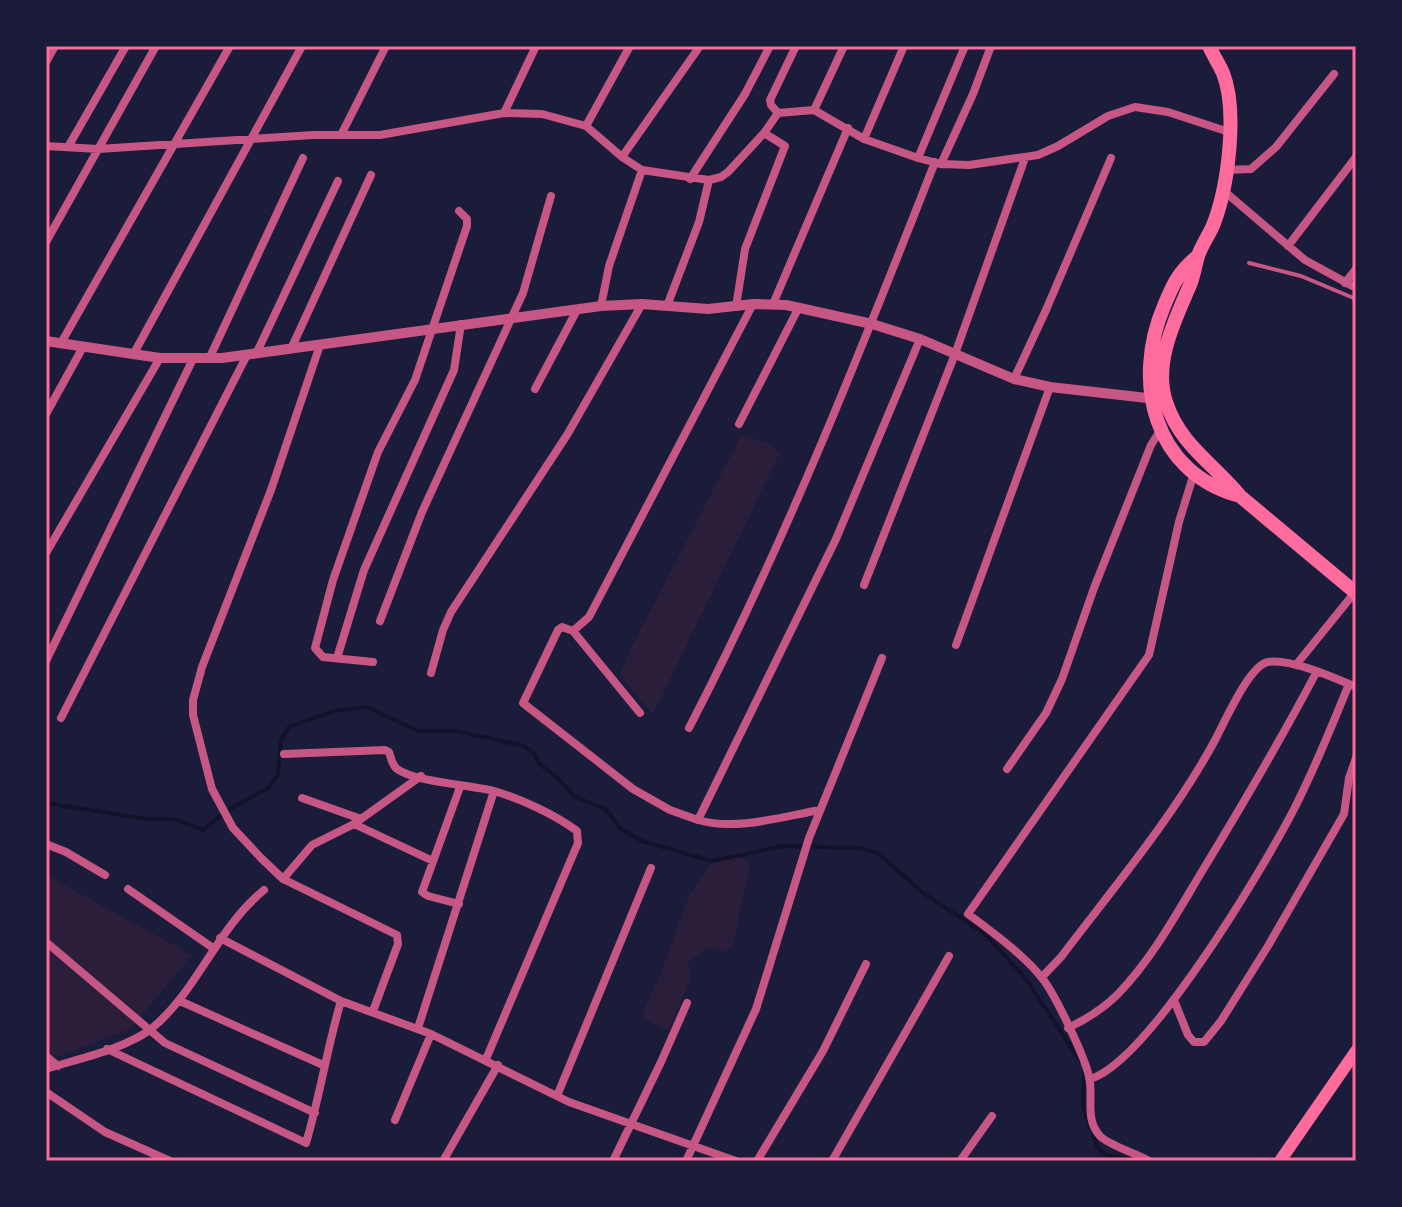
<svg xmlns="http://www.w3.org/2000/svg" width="1402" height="1207" font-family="Figtree,sans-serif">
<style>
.green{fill:#2a1e3b}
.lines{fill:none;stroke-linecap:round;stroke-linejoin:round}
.stream{stroke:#12122b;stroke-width:4}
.service{stroke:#c65784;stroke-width:4}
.minor{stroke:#c65784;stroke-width:8}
.tertiary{stroke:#c65784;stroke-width:10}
.secondary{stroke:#ff6b9d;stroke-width:12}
.trunk{stroke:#ff6b9d;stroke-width:14}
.neatline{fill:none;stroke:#ff6b9d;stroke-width:3}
</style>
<rect width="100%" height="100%" fill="#1b1b3a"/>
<!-- green -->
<path class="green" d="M 746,436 L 769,444 L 780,453 L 653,714 L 620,675 L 631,648 L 740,438 Z
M 727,855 L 751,861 L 732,948 L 727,952 L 707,947 L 688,963 L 690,980 L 669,1030 L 644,1019 L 643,1012 L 660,975 L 689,896 L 714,858 Z
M 46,875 L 192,955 L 130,1029 L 46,1061 Z"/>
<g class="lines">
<!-- stream -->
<path class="stream" d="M 46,803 L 146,819 L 173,819 L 203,830 L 225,812 L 268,788 L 278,775 L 281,741 L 289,727 L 334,711 L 367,707 L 418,731 L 457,731 L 524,746 L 534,753 L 539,764 L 557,777 L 575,797 L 606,809 L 620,828 L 642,841 L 712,861 L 783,846 L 860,848 L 878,853 L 923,893 L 984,933 L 1026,979 L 1081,1062
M 1084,1070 L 1083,1107 L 1098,1148 C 1108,1161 1125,1155 1139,1161"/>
<!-- service -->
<path class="service" d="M 1249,263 L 1301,276 L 1356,299"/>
<!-- minor -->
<path class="minor" d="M 46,62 L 55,46
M 814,110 L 844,46
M 504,113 L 536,46
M 778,113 L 771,105 L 770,100 L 796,46
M 586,126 L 630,46
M 341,135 L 386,46
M 864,139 L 904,46
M 46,146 L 98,149 L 313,135 L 380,135 L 504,113 L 542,114 L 586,126 L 622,157 L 642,170 L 709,180 L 721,177 L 728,172 L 764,133 L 778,113 L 814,110 L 864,139 L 918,158 L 941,164 L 969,165 L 1038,155 L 1058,146 L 1108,116 L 1135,107 L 1168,112 L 1229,132
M 68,147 L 126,46
M 622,157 L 700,46
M 918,158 L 965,46
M 941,164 L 973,94 L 991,46
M 1227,170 L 1251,169 L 1276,147 L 1334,74
M 690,179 L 745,94 L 770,46
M 1224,191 L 1305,260 L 1356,288
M 46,242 L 156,46
M 1288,246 L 1356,157
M 1345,283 L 1356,269
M 753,304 L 589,617 L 573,631 L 562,627 L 558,630 L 523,703 L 633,789 L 670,810 L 698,820 L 836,539 L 920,339
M 773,304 L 848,128
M 601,306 L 609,266 L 642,170
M 667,306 L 699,222 L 709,180
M 736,307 L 745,249 L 785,146 L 764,133
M 61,343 L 230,46
M 320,345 L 271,490 L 202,667 L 193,700 L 193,715 L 212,789 L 233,828 L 261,858 L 283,879 L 397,935 L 398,944 L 373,1011
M 291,349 L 371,175
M 256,354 L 338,181
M 133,355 L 302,46
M 209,359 L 303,158
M 1014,379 L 1046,310 L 1111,158
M 535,389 L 577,310
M 46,414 L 83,347
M 739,424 L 799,307
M 46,553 L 160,358
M 864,585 L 955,354 L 1025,158
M 380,621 L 422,512 L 523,293 L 551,196
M 573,631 L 640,713
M 956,645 L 1050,387
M 337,658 L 364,570 L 454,370 L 461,324
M 46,661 L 193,359
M 373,662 L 323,657 L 315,648 L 333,580 L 378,452 L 415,380 L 467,226 L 467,219 L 459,211
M 1296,665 L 1355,592
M 431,673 L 443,630 L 451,612 L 567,435 L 642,304
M 61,718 L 247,355
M 689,728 C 784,545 860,353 935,162
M 284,754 L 385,750 L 389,752 C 391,758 392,765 397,769 C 415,782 471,785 494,791 C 521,799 554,814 577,831 L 578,843 L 486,1059
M 1007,769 L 1046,713 L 1062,679 L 1094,588 L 1151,445 L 1161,429
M 302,798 L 361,819
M 698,820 C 736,831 781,817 820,810
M 354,824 L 433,861
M 46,844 L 66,852 L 105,875
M 283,879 L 312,845 L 354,824 L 421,776
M 128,889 L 213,948
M 459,904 L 428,896 L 422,892 L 460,787
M 220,938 L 341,1001 L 431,1034 L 569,1102 L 736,1161
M 46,942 L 165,1043 L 315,1113
M 1042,977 L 1061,957 C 1114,887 1172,819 1214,742 C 1224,724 1249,665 1268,662 C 1290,658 1335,678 1356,687
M 1174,1000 L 1188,1035 L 1194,1042 L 1204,1042 L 1221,1021 L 1268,946 L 1344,814 L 1349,778 L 1356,758
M 180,1001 L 323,1065
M 418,1028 L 494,791
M 1068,1028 C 1087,1019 1103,1009 1118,994 C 1153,958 1178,911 1204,868 C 1243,804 1281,739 1316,673
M 107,1049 L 306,1143 C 320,1096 327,1048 341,1001
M 46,1056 L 58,1066
M 46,1069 C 77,1059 125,1049 151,1029 C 198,991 216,929 264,890
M 1090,1079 C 1148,1062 1262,870 1292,813 C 1314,771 1331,728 1349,684
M 46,1092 L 105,1132 L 170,1161
M 557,1096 L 651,868
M 395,1120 L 431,1034
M 443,1161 L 498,1065
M 613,1161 L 661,1062 L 687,1003
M 686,1161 L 756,1009 L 809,838 L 882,658
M 757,1161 L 823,1051 L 866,964
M 832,1161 L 949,956
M 960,1161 L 992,1116
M 1149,1161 C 1136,1153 1110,1146 1100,1136 C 1084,1119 1094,1096 1089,1077 C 1085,1057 1055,994 1042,978 C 1024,955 991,931 968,914 L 1149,655 L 1179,522 L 1194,473"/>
<!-- tertiary -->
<path class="tertiary" d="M 46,341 L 160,358 L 222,358 L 601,306 L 642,304 L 708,309 L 753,304 L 786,305 L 872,324 L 920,339 L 1014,379 L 1050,387 L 1156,399"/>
<!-- secondary -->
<path class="secondary" d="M 1280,1161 L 1356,1051"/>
<!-- trunk -->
<path class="trunk" d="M 1209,46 C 1213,55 1219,64 1223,73 C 1238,111 1228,186 1214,223 C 1210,234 1202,244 1198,256 C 1195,266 1194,275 1190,285 C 1175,320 1153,363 1166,402 C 1180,445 1213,463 1240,496 L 1356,593
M 1198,256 C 1179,271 1173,284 1164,306 C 1132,381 1153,473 1240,496"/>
</g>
<!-- border -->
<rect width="1402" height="1207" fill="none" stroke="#1b1b3a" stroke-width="96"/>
<rect x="48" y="48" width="1306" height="1111" class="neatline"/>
</svg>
